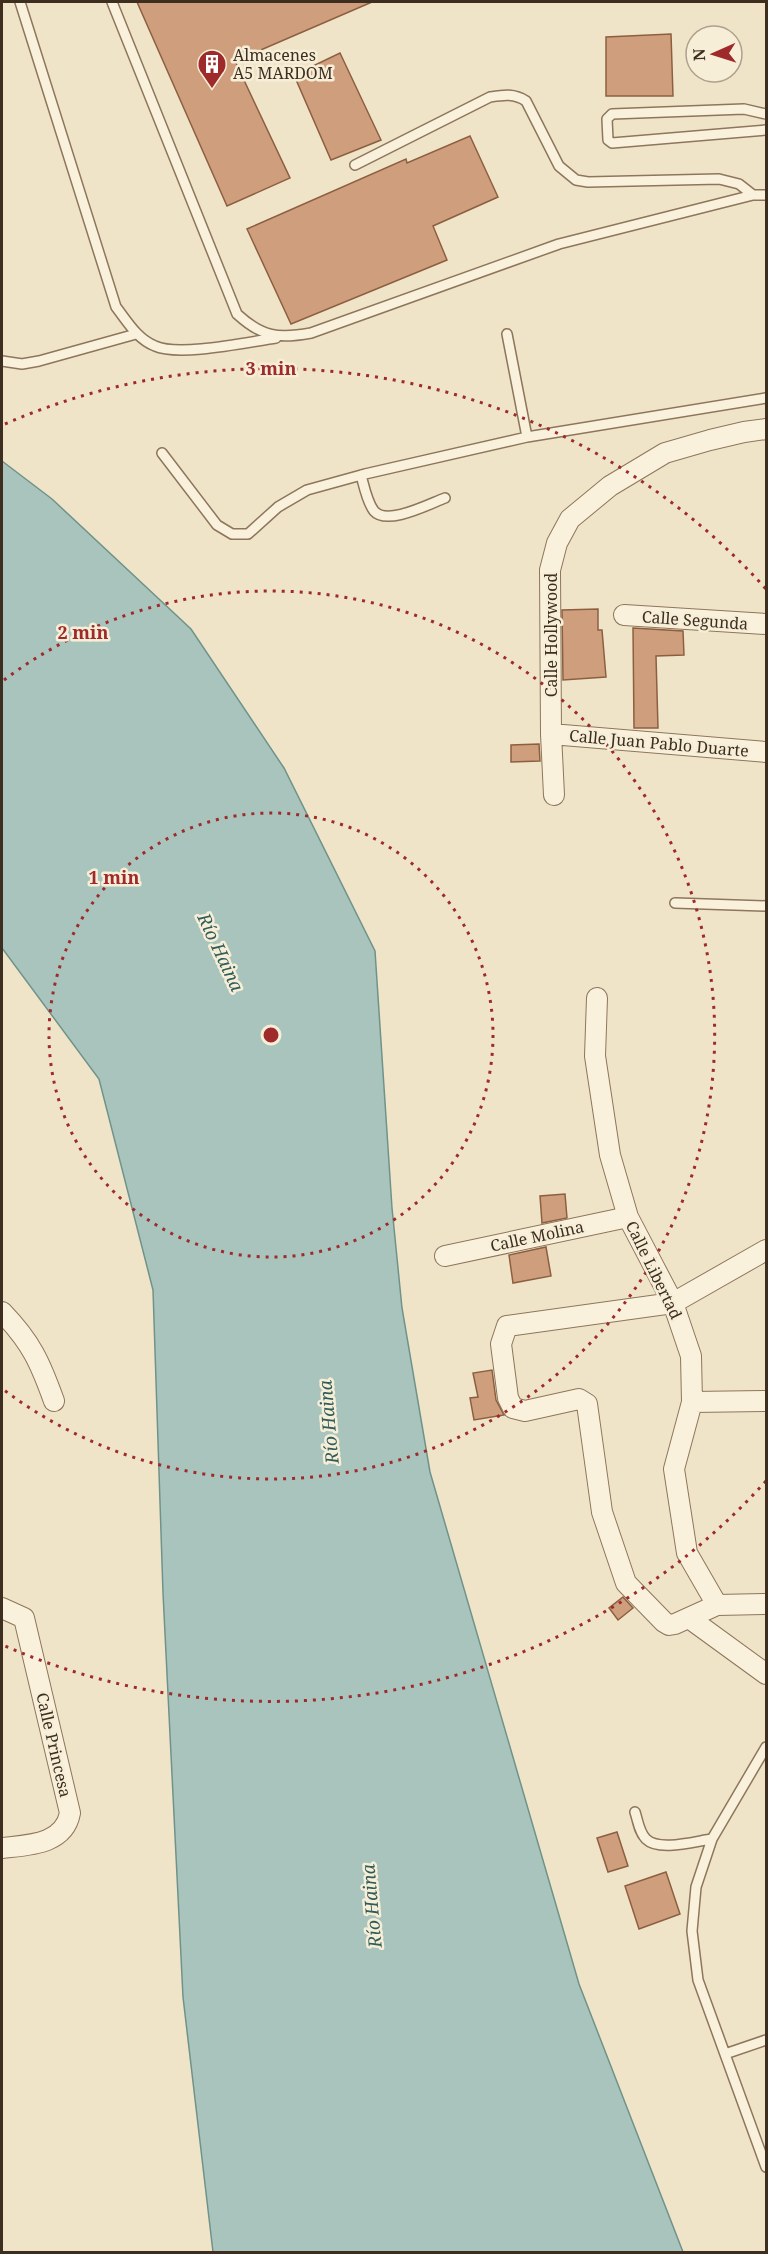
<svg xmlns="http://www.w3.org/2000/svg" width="768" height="2254" font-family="'Noto Serif',serif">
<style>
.water{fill:#a9c4bc;stroke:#6f938a;stroke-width:1.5}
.building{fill:#cf9f7d;stroke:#8d5f41;stroke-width:1.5}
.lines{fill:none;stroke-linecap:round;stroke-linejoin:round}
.service-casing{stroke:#8d765c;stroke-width:12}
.minor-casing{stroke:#8d765c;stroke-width:22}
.service{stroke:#faf1dc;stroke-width:9}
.minor{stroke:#faf1dc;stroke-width:20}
.ring{fill:none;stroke:#9e2a2b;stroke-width:3;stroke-dasharray:3 6}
.labels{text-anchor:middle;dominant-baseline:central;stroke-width:5;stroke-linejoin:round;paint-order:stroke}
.poi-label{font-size:16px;fill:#3d2e20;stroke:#f7eed8;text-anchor:start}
.street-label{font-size:16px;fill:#3d2e20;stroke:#f7eed8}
.water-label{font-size:18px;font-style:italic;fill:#2f5d5a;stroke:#f7eed8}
.centre{fill:#9e2a2b;stroke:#f7eed8;stroke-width:3}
.ring-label{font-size:18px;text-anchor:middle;font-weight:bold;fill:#9e2a2b;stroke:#f7eed8;stroke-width:5;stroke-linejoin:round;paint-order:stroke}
</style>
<rect width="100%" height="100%" fill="#f0e4c8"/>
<!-- water -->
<path class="water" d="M 2,461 L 52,499 L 191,629 L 284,768 L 375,951 L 392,1208 L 402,1308 L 430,1472 L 579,1984 L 683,2252 L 213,2252 L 183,1997 L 163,1593 L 153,1290 L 99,1079 L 2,948 Z"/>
<!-- building -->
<path class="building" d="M 137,2 L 372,2 L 235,61 L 290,178 L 227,206 Z
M 671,34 L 673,96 L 606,96 L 606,37 Z
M 340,53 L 381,140 L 331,160 L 294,75 Z
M 470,136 L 498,197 L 433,226 L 447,260 L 291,324 L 247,229 L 406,159 L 407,163 Z
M 598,609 L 598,630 L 602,630 L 606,677 L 563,680 L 562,610 Z
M 633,628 L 683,631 L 684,655 L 656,656 L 658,728 L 634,728 Z
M 539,744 L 540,761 L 511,762 L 511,745 Z
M 565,1194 L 567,1218 L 542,1223 L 540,1196 Z
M 546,1247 L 551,1276 L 513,1283 L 509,1255 Z
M 492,1370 L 496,1400 L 504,1415 L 474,1420 L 470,1398 L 478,1397 L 473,1373 Z
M 623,1597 L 633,1608 L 618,1620 L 609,1608 Z
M 617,1832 L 628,1866 L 608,1872 L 597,1838 Z
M 666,1872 L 680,1914 L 639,1929 L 625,1886 Z"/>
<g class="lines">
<!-- service casing -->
<g class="service-casing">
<path id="service" d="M 20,2 L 116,307 C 127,321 137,339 155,346 C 179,357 248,342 276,338
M 112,2 L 237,314 C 262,337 278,339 311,333 L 559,244 L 753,195 L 766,195
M 766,114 L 744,109 L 612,114 L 607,119 L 608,140 L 612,143 L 766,130
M 355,165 L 490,97 C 503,95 514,93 526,101 L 559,166 L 576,180 L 588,182 L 719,179 L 739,184 L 753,195
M 507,334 L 527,437
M 2,361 L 22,364 L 39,361 L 136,334
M 162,453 L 217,525 L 232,534 L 248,534 L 278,507 L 307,490 L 365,474 L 527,437 L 766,398
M 361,475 C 364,486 367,502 374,511 C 387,526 429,504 445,498
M 675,903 L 766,906
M 766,1747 L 712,1839 L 696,1887 L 692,1931 L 698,1980 L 766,2167
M 635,1812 C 638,1821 639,1832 646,1839 C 659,1852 696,1841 712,1839
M 725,2054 L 766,2040"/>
</g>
<!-- minor casing -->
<g class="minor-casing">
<path id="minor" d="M 624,615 L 766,624
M 551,734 L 766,752
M 554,795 L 551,734 L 550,570 L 557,543 L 570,519 L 610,486 L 665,453 L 710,440 L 744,432 L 766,429
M 597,998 L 595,1056 L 610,1155 L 628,1217 L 673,1303 L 691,1356 L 692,1402 L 674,1469 L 687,1553 L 717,1605
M 766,1250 L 673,1303 L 507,1326 L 501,1344 L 508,1398 L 513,1408 L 525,1411 L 579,1399 L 587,1404 L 602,1512 L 626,1583 L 664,1622 L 669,1625 L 675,1624 L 717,1605 L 766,1604
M 445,1256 L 628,1217
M 2,1312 C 31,1342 40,1362 54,1401
M 692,1402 L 766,1401
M 2,1608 L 24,1618 L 70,1813 C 64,1845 28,1845 2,1848
M 689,1618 L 766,1674"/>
</g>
<!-- service -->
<use href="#service" class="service"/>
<!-- minor -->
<use href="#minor" class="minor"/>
</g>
<!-- distance rings -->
<g class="ring">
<circle cx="271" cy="1035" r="222"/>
<path d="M4 680A444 444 0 1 1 4 1390"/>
<path d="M766 1481A666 666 0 0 1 5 1646M5 424A666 666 0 0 1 766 589"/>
</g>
<!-- icons -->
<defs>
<g id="building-pin" transform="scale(1.5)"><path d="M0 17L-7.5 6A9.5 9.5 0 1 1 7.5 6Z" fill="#9e2a2b" stroke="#f7eed8"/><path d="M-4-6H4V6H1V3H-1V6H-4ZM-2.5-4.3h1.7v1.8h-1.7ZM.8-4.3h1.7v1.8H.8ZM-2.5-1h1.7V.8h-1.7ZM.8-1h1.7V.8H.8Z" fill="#fff"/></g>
</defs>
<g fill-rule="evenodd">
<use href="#building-pin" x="212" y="64"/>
</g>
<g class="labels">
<!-- poi labels -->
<g class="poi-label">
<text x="233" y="55">Almacenes<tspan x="233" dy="18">A5 MARDOM</tspan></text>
</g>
<!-- street labels -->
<g class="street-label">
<text transform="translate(695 620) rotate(4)">Calle Segunda</text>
<text transform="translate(551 635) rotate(-90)">Calle Hollywood</text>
<text transform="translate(659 743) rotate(5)">Calle Juan Pablo Duarte</text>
<text transform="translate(537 1236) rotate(-12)">Calle Molina</text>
<text transform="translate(654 1270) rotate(64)">Calle Libertad</text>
<text transform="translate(54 1745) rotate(77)">Calle Princesa</text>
</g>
<!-- water labels -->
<g class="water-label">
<text transform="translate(221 952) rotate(65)">Río Haina</text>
<text transform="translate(328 1422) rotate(-95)">Río Haina</text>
<text transform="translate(371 1906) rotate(-95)">Río Haina</text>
</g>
</g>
<circle cx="271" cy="1035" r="9" class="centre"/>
<g class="ring-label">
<text x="271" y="375">3 min</text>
<text x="83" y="639">2 min</text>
<text x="114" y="884">1 min</text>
</g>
<!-- border -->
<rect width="768" height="2254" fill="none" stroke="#3d2e20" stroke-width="6"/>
<!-- north arrow -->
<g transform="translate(714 54) rotate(267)"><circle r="28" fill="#f7eed8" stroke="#ada18e" stroke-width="1.5"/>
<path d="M0-4.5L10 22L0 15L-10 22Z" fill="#9e2a2b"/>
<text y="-9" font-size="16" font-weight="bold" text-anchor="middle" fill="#3d2e20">N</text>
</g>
</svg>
